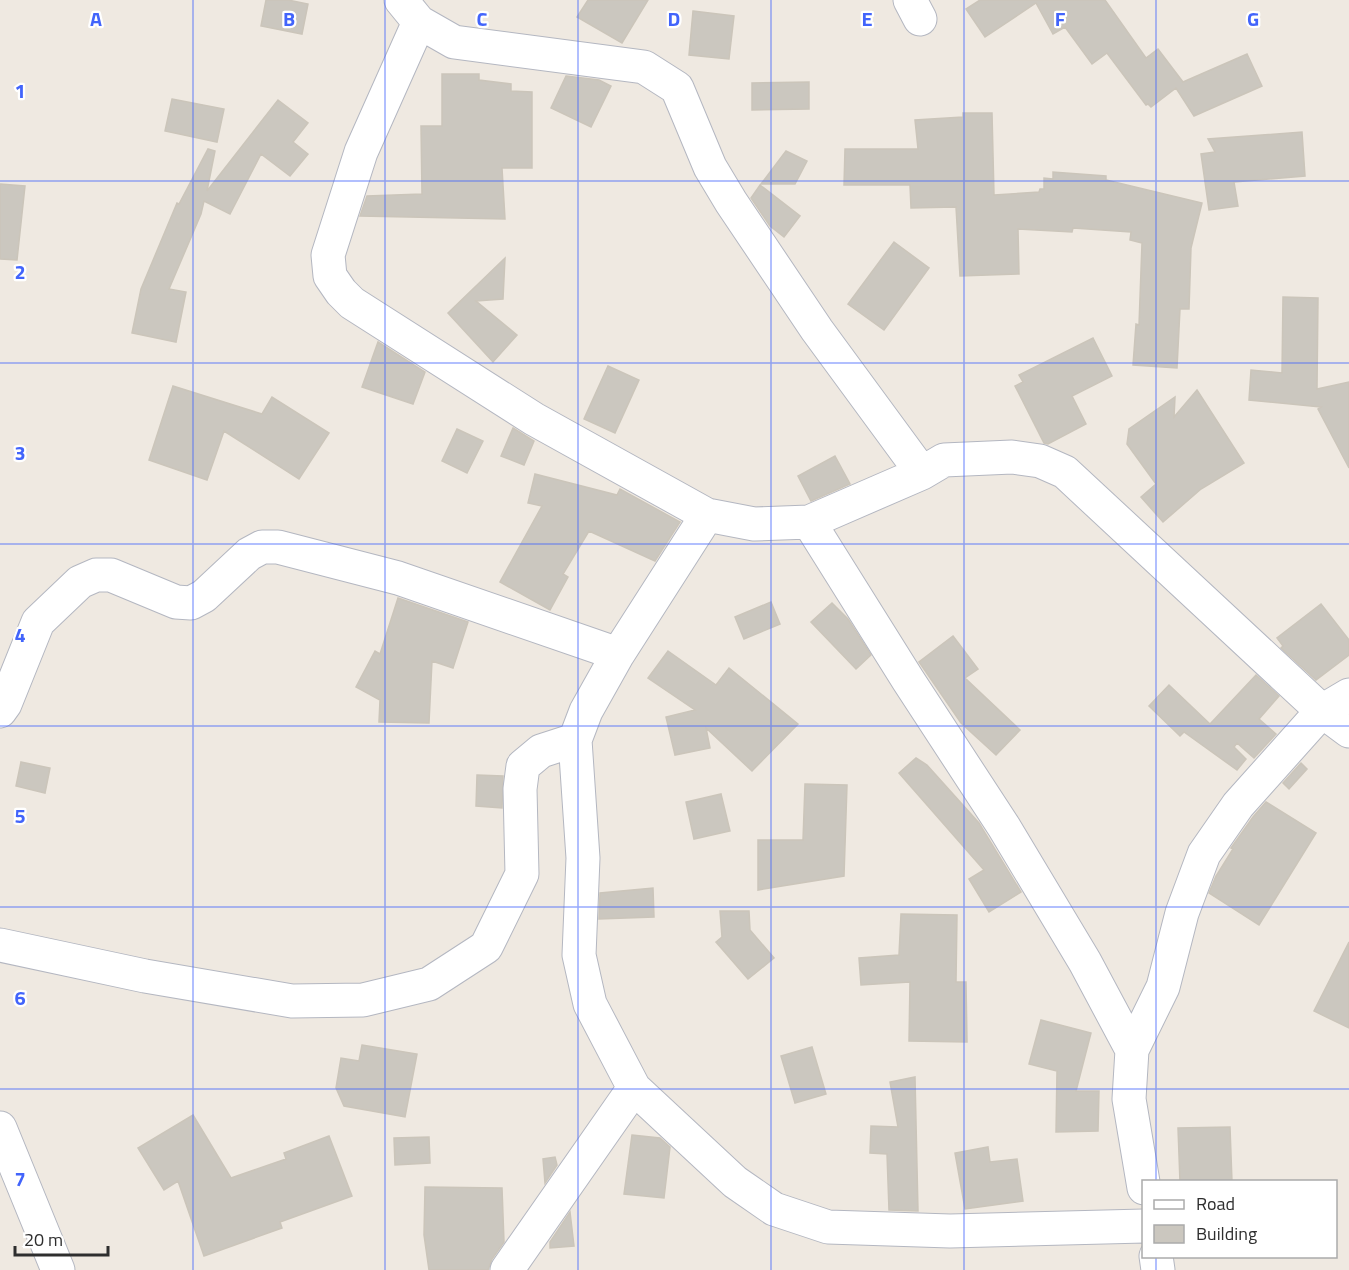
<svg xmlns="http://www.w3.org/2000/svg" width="1349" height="1270" font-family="'Titillium Web',sans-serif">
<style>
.building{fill:#cbc7bf;stroke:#cbc5ba;stroke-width:1.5}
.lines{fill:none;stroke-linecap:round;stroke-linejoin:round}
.street-casing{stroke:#b4b7c1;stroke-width:35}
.secondary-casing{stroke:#b4b7c1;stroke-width:35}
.street{stroke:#fff;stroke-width:33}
.secondary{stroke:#fff;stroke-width:33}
.grid{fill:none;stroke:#4264fb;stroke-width:1.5;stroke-opacity:0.55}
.grid-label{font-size:20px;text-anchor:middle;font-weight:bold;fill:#4264fb;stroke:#fff;stroke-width:4.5;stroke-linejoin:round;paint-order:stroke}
</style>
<rect width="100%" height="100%" fill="#efe9e1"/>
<!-- building -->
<path class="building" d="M 266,0 L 288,0 L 308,4 L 302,34 L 261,26 Z
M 588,0 L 648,0 L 622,43 L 577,17 Z
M 980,0 L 1105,0 L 1146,58 L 1158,49 L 1183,82 L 1247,54 L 1262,86 L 1194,116 L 1176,88 L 1151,107 L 1148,104 L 1146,105 L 1107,53 L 1092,64 L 1065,27 L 1053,34 L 1036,3 L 985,37 L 966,9 Z
M 693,11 L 734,16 L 729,59 L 689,55 Z
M 442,74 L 479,74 L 479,80 L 511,84 L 511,91 L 532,92 L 532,168 L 502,168 L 505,219 L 360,216 L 367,196 L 422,194 L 421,126 L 442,126 Z
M 566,76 L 599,80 L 611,86 L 591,127 L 551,108 Z
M 809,82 L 809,109 L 752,110 L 752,83 Z
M 172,99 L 224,109 L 217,142 L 165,131 Z
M 278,100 L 308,123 L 293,142 L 308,154 L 290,176 L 261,154 L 230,214 L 204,201 L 201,214 L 169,289 L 186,292 L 176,342 L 132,333 L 141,289 L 177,203 L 179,204 L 208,149 L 215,151 L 207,191 Z
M 963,113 L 992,113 L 994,195 L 1039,192 L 1040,189 L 1044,189 L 1044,178 L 1053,179 L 1053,172 L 1106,176 L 1106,180 L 1202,203 L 1191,248 L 1189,309 L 1180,309 L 1177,368 L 1133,365 L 1136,324 L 1139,325 L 1142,243 L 1130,240 L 1131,232 L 1073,228 L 1072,232 L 1018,229 L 1019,274 L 960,276 L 956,207 L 911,208 L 910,185 L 844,185 L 845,149 L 918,149 L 915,120 L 963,117 Z
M 1302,132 L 1305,176 L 1234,182 L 1238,206 L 1209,210 L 1201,154 L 1215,152 L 1208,139 Z
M 786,151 L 807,161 L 795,184 L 761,184 Z
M 0,184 L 25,186 L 17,260 L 0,259 Z
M 760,185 L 800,216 L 784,237 L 770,226 L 751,198 Z
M 894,242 L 929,268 L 884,330 L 848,304 Z
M 505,258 L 503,299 L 476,301 L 517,335 L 493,362 L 448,313 Z
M 1283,297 L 1318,298 L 1317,389 L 1349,382 L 1349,468 L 1318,409 L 1321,407 L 1249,400 L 1251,370 L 1282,373 Z
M 1093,338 L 1112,376 L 1072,396 L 1086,424 L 1048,444 L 1044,443 L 1015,386 L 1023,382 L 1019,375 Z
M 378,342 L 425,372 L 413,404 L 362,387 Z
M 608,366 L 639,380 L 615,433 L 584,419 Z
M 173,386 L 262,414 L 272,397 L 329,433 L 299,479 L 224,431 L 207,480 L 149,460 Z
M 1197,390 L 1244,463 L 1201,489 L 1163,522 L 1141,497 L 1156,484 L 1127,444 L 1129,429 L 1175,397 L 1174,417 Z
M 513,428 L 534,441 L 524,465 L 501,456 Z
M 457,429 L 483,441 L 467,473 L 442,461 Z
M 835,456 L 850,484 L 811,501 L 798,476 Z
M 535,474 L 617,495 L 620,489 L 680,522 L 655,561 L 589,531 L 563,574 L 568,577 L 550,610 L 500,582 L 542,506 L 528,503 Z
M 398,598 L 468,622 L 453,668 L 432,661 L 429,723 L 379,722 L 380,700 L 356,687 L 375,651 L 380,654 Z
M 771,602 L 780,624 L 744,639 L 735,617 Z
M 832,603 L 848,619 L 871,655 L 856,669 L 811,622 Z
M 1321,604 L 1349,640 L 1349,655 L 1316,680 L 1281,648 L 1283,646 L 1277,638 Z
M 953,636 L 978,669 L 965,678 L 1020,730 L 996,755 L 961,723 L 919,662 Z
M 668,651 L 716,685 L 729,668 L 798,724 L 752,771 L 706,728 L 710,748 L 675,755 L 666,717 L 695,710 L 648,678 Z
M 1256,675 L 1279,696 L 1259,719 L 1276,734 L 1254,758 L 1237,743 L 1234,747 L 1246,759 L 1237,770 L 1184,732 L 1180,736 L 1149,706 L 1169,685 L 1210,724 Z
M 916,758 L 927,765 L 979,823 L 1021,892 L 989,912 L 969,879 L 984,870 L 899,773 Z
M 21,762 L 50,768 L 45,793 L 16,786 Z
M 1301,763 L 1307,769 L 1289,789 L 1283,783 Z
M 477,775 L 503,776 L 502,808 L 476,806 Z
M 805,784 L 847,785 L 844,876 L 758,890 L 758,840 L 803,840 Z
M 721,794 L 730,831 L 694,839 L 686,802 Z
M 1266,802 L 1316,833 L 1259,925 L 1209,893 L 1216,876 L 1233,849 L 1231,848 L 1253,817 Z
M 653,888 L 654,917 L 599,919 L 600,893 Z
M 720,911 L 749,911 L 750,930 L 774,958 L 748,979 L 716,942 L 722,937 Z
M 901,914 L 957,915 L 956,982 L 966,982 L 967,1042 L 909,1041 L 910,982 L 861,985 L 859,958 L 899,955 Z
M 1349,942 L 1349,1028 L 1314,1011 Z
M 1041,1020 L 1091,1033 L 1076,1091 L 1099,1091 L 1098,1131 L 1056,1132 L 1057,1071 L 1029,1064 Z
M 362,1045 L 417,1054 L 405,1117 L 344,1106 L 336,1088 L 341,1058 L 359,1061 Z
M 812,1047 L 826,1094 L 795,1103 L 781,1056 Z
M 915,1077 L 918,1211 L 889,1210 L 887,1154 L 870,1153 L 871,1126 L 898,1127 L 890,1082 Z
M 193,1115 L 231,1178 L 286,1159 L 284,1153 L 329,1136 L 352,1196 L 280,1222 L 282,1228 L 204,1256 L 178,1181 L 164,1190 L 138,1148 Z
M 1230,1127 L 1232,1182 L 1180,1182 L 1178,1128 Z
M 632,1135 L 660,1138 L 670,1147 L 664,1198 L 624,1194 Z
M 429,1137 L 430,1163 L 395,1165 L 394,1138 Z
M 988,1147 L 990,1162 L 1017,1159 L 1023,1201 L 965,1209 L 955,1153 Z
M 555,1157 L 557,1165 L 545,1183 L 543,1159 Z
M 425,1187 L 502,1188 L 504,1242 L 492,1259 L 488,1270 L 429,1270 L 424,1235 Z
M 570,1212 L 574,1246 L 550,1248 L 550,1242 Z"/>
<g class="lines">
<!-- street casing -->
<g class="street-casing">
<path id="street" d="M 401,0 L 419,22 L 454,42 L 644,67 L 677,88 L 710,167 L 731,202 L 817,330 L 922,473
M 910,0 L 920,19
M 419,22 L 361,152 L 328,255 L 330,276 L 341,292 L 352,303 L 534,419 L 707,515 L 754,524 L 809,522 L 922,473 L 944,460 L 1012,457 L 1040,461 L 1065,472 L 1322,711 L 1349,731
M 707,515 L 618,654 L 586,711 L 575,740 L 583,858 L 579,955 L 590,1004 L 634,1088 L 735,1182 L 774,1209 L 828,1227 L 950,1231 L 1144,1226
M 809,522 L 908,680 L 1004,827 L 1085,962 L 1132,1050
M 0,711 L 5,704 L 38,622 L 80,582 L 96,575 L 111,575 L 176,602 L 191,603 L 204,596 L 249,554 L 262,547 L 278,547 L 398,578 L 618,654
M 0,945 L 145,976 L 292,1001 L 363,1000 L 429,984 L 486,947 L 522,874 L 520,789 L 523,766 L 541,751 L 575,740
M 1144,1188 L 1129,1099 L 1132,1050 L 1163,987 L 1182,913 L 1204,854 L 1238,805 L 1322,711 L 1349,695
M 1156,1256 L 1158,1270
M 507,1270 L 634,1088"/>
</g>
<!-- secondary casing -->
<g class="secondary-casing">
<path id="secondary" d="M 0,1128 L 58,1270"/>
</g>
<!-- street -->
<use href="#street" class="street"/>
<!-- secondary -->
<use href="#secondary" class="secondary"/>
</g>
<!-- grid -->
<path class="grid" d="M 193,0 L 193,1270M 385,0 L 385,1270M 578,0 L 578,1270M 771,0 L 771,1270M 964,0 L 964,1270M 1156,0 L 1156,1182M 0,181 L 1349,181M 0,363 L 1349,363M 0,544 L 1349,544M 0,726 L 1349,726M 0,907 L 1349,907M 0,1089 L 1349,1089M 1156,1256 L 1156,1270"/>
<g class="grid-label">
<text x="96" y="26">A</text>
<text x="289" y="26">B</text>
<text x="482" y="26">C</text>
<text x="674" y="26">D</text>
<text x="867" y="26">E</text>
<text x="1060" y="26">F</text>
<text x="1253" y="26">G</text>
<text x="20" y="98">1</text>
<text x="20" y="279">2</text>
<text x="20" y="460">3</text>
<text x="20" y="642">4</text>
<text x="20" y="823">5</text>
<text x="20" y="1005">6</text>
<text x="20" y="1186">7</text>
</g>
<!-- legend -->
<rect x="1142" y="1180" width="195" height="78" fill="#ffffff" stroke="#ababab" stroke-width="1.5"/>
<rect x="1154" y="1200" width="30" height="9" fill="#ffffff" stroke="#ababab" stroke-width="1.5"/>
<text x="1196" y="1210" font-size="18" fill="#2e2e2e">Road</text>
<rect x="1154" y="1225" width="30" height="18" fill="#cbc7bf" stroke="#ababab" stroke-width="1.5"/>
<text x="1196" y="1240" font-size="18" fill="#2e2e2e">Building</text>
<!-- scale -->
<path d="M15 1246v9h93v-9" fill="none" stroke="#2e2e2e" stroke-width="3"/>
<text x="24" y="1246" font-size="18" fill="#2e2e2e" stroke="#ffffff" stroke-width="4.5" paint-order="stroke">20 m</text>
</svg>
